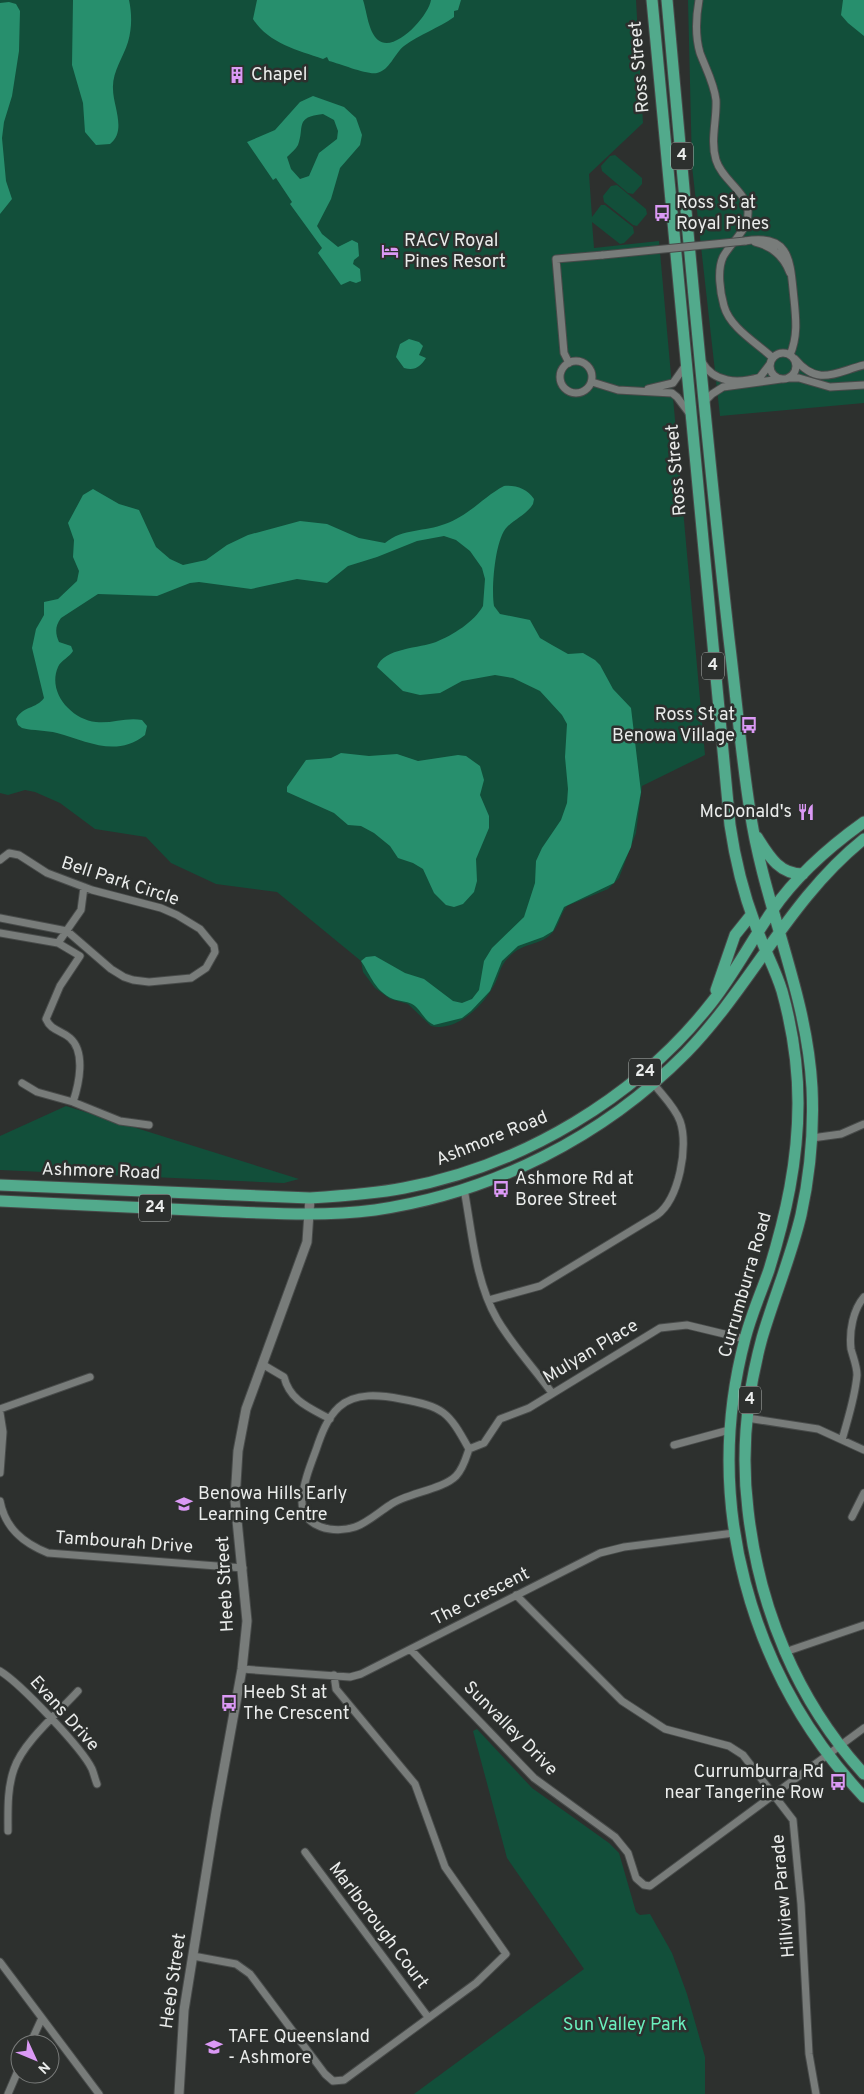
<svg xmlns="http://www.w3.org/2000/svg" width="864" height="2094" font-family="Overpass,sans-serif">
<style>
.green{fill:#124f3a}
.water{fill:#278f6d;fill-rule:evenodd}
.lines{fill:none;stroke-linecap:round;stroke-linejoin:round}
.minor-casing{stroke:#484b4a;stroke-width:9}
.tertiary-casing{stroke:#484b4a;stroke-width:11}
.primary-casing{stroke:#484b4a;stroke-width:13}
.minor{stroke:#787c7a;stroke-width:7}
.tertiary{stroke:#787c7a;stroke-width:9}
.primary{stroke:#52aa8c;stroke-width:11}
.minor-bridge-casing{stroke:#484b4a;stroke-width:9;stroke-linecap:butt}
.minor-bridge{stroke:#787c7a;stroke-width:7}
.labels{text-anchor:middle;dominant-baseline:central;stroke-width:5;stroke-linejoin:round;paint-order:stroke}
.shield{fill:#2d302e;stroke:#b1b4b2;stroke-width:1}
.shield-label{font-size:16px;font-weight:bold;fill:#eaeceb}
.street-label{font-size:18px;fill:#eaeceb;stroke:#2d302e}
.poi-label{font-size:18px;fill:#eaeceb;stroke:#2d302e;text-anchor:start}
.park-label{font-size:18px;fill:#6af0be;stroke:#2d302e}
</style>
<rect width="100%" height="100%" fill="#2d302e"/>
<!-- green -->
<path class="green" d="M 0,0 L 636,0 L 643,123 L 589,174 L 592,217 L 601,205 L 605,205 L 633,227 L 634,233 L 624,243 L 620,244 L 592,222 L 594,248 L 659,241 L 705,755 L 642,786 L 636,833 L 619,878 L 608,889 L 567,906 C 559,915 560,927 549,936 C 536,946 522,943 509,957 C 499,966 500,976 493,987 C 482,1007 456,1032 431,1026 L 408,1004 L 390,999 L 375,988 L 363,972 L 361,961 L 277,892 L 216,884 L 171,863 L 146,837 L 95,829 L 60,803 L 35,792 L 25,790 L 8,795 L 0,793 Z
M 688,0 L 864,0 L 864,403 L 720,416 L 692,166 Z
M 615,155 L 642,178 L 642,184 L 633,194 L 628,193 L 602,171 L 601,166 L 610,156 Z
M 617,185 L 646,209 L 647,214 L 637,226 L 633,225 L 604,202 L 603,196 L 611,186 Z
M 66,1106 L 299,1179 L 284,1183 L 0,1170 L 0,1136 Z
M 477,1729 L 532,1788 L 609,1843 L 619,1853 L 636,1912 L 640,1915 L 650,1914 L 672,1953 L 687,1994 L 705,2057 L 705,2094 L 414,2094 L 584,1969 L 507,1858 L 473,1731 Z"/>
<!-- water -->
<path class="water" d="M 73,0 L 129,0 C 132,14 132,28 128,42 C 123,58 112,72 113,89 C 113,106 127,131 110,144 L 96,145 L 85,132 L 83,103 L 72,65 Z
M 257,0 L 363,0 C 367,12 368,31 378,40 C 395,54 429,15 431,0 L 461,0 L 458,10 L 454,11 L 454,17 C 439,28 420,34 404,46 C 394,54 390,70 377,73 C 367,75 341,64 329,61 L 327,57 L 323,59 C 297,50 268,43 253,19 Z
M 843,0 L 864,0 L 864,36 L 848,23 L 841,15 Z
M 9,2 L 16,4 L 20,11 L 19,51 L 12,96 L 4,122 L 2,138 L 6,181 L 12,199 L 0,214 L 0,3 Z
M 313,96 L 344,107 L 356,118 L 362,135 L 360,145 L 340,168 L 331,199 L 317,226 L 322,234 L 338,247 L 352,240 L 358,243 L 359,256 L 354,260 L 353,264 L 360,269 L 361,281 L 356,283 L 350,281 L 341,285 L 318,253 L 322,248 L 290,204 L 292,202 L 276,178 L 273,180 L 247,142 L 275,130 L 300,102 ZM 323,114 L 334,120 L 338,131 L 337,139 L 319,153 L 309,176 L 300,179 L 291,169 L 287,157 C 291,153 296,149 298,145 C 305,127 294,117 323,114 Z
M 409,339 L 419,342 L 423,346 L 419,355 L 426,358 C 420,367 415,371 404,368 L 396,357 L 400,344 Z
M 504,486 C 516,485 527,489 534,499 L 533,504 C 527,514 515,519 507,527 C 495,539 491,589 494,606 L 500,614 L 530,620 L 540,638 L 552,645 L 568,654 L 583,653 L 595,660 L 600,665 L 613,689 L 631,708 L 641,792 L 631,847 L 614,883 L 564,907 L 553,931 L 543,937 L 518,946 L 502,961 L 490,991 L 471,1011 L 462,1018 L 434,1025 C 424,1021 421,1009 412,1004 C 406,1001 399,1001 393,999 C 375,991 371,976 361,961 L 366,957 L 375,956 L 405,973 L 424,979 L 453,1001 L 462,1003 L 472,999 L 479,990 L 484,961 L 492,948 L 524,917 L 535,883 L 536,861 L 542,848 L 561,820 L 567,803 L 568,789 L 565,757 L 567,724 L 562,715 L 540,691 L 513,678 L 495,675 L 462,681 L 440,693 L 420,695 L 403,691 L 377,667 C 383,648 421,648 436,642 C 453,635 474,622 483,606 L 485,579 L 482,568 L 470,551 L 456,540 L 444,536 L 417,541 L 377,557 L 348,566 L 327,583 L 297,579 L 251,589 L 199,582 L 190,583 L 157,596 L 98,594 L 61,618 C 55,626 55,633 59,642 L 71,646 L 73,651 C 70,657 61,660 58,667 C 47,692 71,719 96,722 C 111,724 126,717 142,720 L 147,726 L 145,735 C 116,758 87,741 57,733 C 46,730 34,731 22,728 L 18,725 L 16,719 C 23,706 36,709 44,698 L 32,648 L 36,629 L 44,615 L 44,602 L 58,599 L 77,581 L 79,571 L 73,557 L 74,540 L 68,523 L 83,495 L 93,489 L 119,504 L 139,510 L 156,547 L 170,559 L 183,565 L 206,560 L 227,545 L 248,535 L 300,521 L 327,524 L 359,538 L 385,543 C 403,528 425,532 445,524 C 470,515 483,497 504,486 Z
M 341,753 L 369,756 L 397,754 L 418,761 L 458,755 L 466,756 L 480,766 L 484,780 L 480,795 L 489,816 L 489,828 L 476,859 L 477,881 L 474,892 L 463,904 L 454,907 L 446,905 L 434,893 L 423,869 L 413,863 L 398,858 L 390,846 L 374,833 L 361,826 L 348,825 L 334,813 L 287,792 L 287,787 L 306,760 L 331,758 Z"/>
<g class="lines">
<!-- minor casing -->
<g class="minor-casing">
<path id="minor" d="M 699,0 C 696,17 695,36 700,53 C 706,69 714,83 716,100 C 717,120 710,140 716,160 C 722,180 746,191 748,211 C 749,230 731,242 723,257 C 717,270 720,292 724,306 C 730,328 757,343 773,358
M 745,241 C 792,233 790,263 794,299 C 796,319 798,336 790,355
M 755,242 C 772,246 784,257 790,273
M770 366a13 13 0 1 1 26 0a13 13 0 1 1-26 0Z
M 795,359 C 818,387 836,372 864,365
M560 377a16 16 0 1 1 32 0a16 16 0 1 1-32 0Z
M 702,362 C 714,383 738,384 760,377 L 770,364
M 569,363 L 564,353 L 556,259 L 603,255
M 788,378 L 799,378 L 830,387 L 864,385
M 592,382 L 618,390 L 672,393 L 677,397 L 689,413
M 648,389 L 673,383 L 685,366
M 704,402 L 712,394 L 723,387 L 781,379
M 0,860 L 9,853 L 19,855 L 47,873 L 92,890 L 161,908 L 177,915 L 200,929 L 214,946 L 215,952 L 206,968 L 191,978 L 149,982 L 133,980 L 124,977 L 111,969 L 67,931 L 0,918
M 0,933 L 58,943 L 80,956 L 60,986 L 46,1019 C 51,1031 61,1030 70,1038 C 86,1052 79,1084 73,1102
M 58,943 L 81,910 L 84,887
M 22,1083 L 37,1092 L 73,1102 L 120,1121 L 149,1125
M 812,1138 L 841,1134 L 864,1124
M 464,1189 C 472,1231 475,1281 497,1319 C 512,1345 534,1368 552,1393
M 489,1300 L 540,1286 L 657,1215 C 679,1199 689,1146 680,1121 C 675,1107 662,1095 653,1083
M 262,1364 L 284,1377 C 290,1401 310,1408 330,1419
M 0,1409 L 90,1377
M 0,1413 L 3,1432 L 0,1473
M 747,1418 L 818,1429 L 864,1450
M 842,1440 C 848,1418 855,1398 857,1375 C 857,1366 853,1357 851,1349 C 849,1331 853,1310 864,1297
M 674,1445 L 729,1430
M 469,1449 C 448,1411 444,1407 401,1399 C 381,1395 355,1392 339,1407 C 327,1418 321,1435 316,1450 C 310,1466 303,1484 302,1501 C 301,1528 335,1534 355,1527 C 367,1523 379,1512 390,1505 C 406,1493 442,1490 456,1476 C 463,1469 466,1458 469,1449 L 484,1443 L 500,1419 L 529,1408 L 660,1328 L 687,1325 L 745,1339
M 0,1501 C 5,1528 23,1543 48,1553 L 243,1568
M 852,1517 L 864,1493
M 516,1595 L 622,1701 L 665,1729 L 729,1746 L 743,1755 L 793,1820 L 801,1904 L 809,2054 L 816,2094
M 411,1650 L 534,1778 L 615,1837 L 628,1853 L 636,1878 L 644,1885 L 650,1886 L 864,1728
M 785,1652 L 864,1625
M 242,1669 L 350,1677 L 361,1674 L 600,1553 L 624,1547 L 734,1533
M 0,1671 C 20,1683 82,1748 92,1769 C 94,1774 95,1779 97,1784
M 8,1831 C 8,1810 7,1789 14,1769 C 23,1742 59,1712 78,1691
M 305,1852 L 428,2017
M 193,1956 L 236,1964 L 250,1974 L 325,2074 L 333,2081 L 344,2080 L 476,1983 L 506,1954 L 445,1867 L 415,1784 L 336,1689 L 334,1675
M 0,1962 L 99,2094
M 30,2044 L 42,2018
M 8,2094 L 20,2066"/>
</g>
<!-- tertiary casing -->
<g class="tertiary-casing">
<path id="tertiary" d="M 179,2094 L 184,2010 L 216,1812 L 242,1669 L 247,1621 L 235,1500 L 238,1451 L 246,1409 L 307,1242 L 310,1198"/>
</g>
<!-- primary casing -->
<g class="primary-casing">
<path id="primary" d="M 652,0 L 730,825 C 735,859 743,892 755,924 C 763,947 775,968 782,991 C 792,1027 798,1066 798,1103 C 798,1161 786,1215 769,1270 C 761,1293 751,1315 745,1339 C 702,1502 749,1674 864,1797
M 667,0 C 686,213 705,426 729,639 C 736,696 741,754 750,811 C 764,906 807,992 812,1088 C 814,1131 810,1174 801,1215 C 791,1257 774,1297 762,1338 C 747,1393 741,1453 748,1510 C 759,1608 797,1701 864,1774
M 757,837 C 769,856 779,874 803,874
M 716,990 L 735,935 L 751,915
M 0,1185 L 310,1198 C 342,1196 373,1194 404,1188 C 522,1166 638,1097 712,1002 C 734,974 751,941 772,911 C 796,876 829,847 864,822
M 0,1201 C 71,1204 142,1208 213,1211 C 267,1213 321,1217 375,1210 C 492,1193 603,1137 686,1053 C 751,986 790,898 864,839"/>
</g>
<!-- minor -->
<use href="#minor" class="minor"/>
<!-- tertiary -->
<use href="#tertiary" class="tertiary"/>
<!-- primary -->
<use href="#primary" class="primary"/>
<!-- minor-bridge casing -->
<g class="minor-bridge-casing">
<path id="minor-bridge" d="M 603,255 L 745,241"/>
</g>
<!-- minor-bridge -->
<use href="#minor-bridge" class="minor-bridge"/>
</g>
<!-- icons -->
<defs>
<g id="building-bare" transform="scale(1.35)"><path d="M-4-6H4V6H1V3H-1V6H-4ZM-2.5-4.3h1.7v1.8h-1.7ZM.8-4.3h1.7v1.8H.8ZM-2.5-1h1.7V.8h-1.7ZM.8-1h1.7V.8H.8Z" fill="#db99f5" stroke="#2d302e" stroke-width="2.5" paint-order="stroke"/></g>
<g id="bus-bare" transform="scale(1.35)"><path d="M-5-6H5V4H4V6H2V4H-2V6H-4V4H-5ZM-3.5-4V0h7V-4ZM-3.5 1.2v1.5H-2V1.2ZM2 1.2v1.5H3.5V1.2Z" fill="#db99f5" stroke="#2d302e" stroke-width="2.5" paint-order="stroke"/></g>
<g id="hotel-bare" transform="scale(1.35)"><path d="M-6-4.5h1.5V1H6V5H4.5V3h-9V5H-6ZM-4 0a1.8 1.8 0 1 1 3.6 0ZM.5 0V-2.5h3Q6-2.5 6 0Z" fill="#db99f5" stroke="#2d302e" stroke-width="2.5" paint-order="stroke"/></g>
<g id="restaurant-bare" transform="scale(1.35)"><path d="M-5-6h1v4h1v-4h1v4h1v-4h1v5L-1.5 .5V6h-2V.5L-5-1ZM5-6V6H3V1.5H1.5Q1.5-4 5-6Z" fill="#db99f5" stroke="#2d302e" stroke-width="2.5" paint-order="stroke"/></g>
<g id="school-bare" transform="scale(1.35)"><path d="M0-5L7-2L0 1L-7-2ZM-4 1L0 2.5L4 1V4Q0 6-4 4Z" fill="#db99f5" stroke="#2d302e" stroke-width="2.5" paint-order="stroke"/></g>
<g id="university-bare" transform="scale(1.35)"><path d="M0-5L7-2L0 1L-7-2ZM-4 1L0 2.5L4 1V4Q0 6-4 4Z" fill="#db99f5" stroke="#2d302e" stroke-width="2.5" paint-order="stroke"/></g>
</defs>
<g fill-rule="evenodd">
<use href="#building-bare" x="237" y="75"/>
<use href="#bus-bare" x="662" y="213"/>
<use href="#hotel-bare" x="390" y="251"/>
<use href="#bus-bare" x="749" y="725"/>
<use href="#restaurant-bare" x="806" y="812"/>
<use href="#bus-bare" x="501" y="1189"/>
<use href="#school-bare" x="184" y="1504"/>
<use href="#bus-bare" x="229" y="1703"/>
<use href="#bus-bare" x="838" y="1782"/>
<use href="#university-bare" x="214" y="2047"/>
</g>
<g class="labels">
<!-- shield labels -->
<g class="shield">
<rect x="671" y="142.5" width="22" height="27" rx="4"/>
<rect x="702" y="652.5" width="22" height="27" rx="4"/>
<rect x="629" y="1058.5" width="32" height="27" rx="4"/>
<rect x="139" y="1194.5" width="32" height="27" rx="4"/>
<rect x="739" y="1386.5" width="22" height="27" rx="4"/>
</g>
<g class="shield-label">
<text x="682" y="156">4</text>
<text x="713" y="666">4</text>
<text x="645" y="1072">24</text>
<text x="155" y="1208">24</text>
<text x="750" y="1400">4</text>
</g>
<!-- street labels -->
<g class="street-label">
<text transform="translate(640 67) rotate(-95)">Ross Street</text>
<text transform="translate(677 470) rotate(-95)">Ross Street</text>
<text transform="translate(120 882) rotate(18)">Bell Park Circle</text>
<text transform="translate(492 1139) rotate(-22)">Ashmore Road</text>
<text transform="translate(101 1172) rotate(2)">Ashmore Road</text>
<text transform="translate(746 1285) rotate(-74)">Currumburra Road</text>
<text transform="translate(591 1352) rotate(-31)">Mulyan Place</text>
<text transform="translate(124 1543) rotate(4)">Tambourah Drive</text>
<text transform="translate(226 1584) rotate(-93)">Heeb Street</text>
<text transform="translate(481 1597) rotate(-27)">The Crescent</text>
<text transform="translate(64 1714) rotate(48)">Evans Drive</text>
<text transform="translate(510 1729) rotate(45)">Sunvalley Drive</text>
<text transform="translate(784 1896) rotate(-95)">Hillview Parade</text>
<text transform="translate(378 1926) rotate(53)">Marlborough Court</text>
<text transform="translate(174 1981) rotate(-82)">Heeb Street</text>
</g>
<!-- poi labels -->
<g class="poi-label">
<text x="251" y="75">Chapel</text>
<text x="676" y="203">Ross St at<tspan x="676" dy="21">Royal Pines</tspan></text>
<text x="404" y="241">RACV Royal<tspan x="404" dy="21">Pines Resort</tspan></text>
<text x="735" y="715" text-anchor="end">Ross St at<tspan x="735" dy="21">Benowa Village</tspan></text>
<text x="792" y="812" text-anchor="end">McDonald's</text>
<text x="515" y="1179">Ashmore Rd at<tspan x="515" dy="21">Boree Street</tspan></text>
<text x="198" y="1494">Benowa Hills Early<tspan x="198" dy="21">Learning Centre</tspan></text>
<text x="243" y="1693">Heeb St at<tspan x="243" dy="21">The Crescent</tspan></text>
<text x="824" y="1772" text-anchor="end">Currumburra Rd<tspan x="824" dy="21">near Tangerine Row</tspan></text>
<text x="228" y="2037">TAFE Queensland<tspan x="228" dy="21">- Ashmore</tspan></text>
</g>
<!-- park labels -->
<g class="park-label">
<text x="625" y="2025">Sun Valley Park</text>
</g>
</g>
<!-- north arrow -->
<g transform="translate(35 2059) rotate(134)"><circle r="24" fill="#2d302e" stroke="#797b7a"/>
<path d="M0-4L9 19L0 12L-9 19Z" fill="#db99f5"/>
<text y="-8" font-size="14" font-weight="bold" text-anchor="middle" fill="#eaeceb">N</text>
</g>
</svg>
